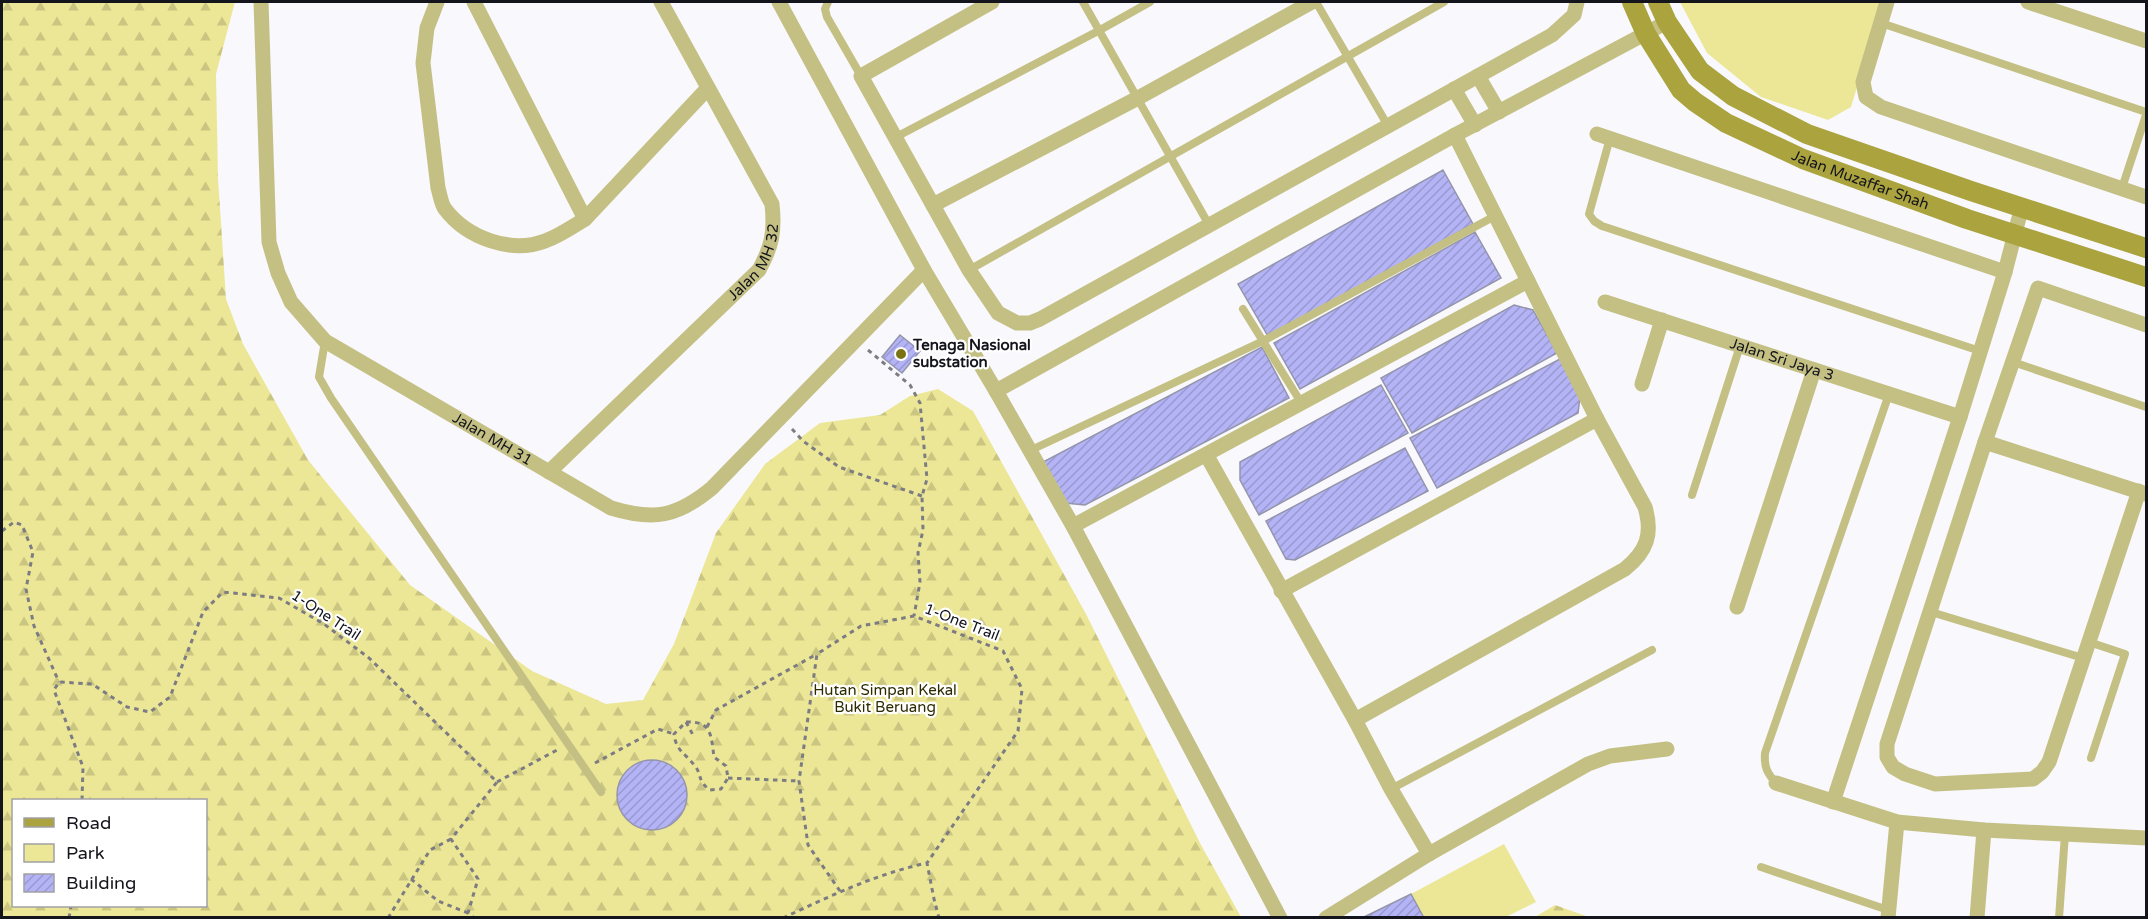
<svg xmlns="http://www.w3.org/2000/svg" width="2148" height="919" font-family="'Varela Round',sans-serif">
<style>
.green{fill:#ece796}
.forest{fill:url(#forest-firs);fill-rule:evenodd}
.building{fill:url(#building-hatch);stroke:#9495aa;stroke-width:1.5}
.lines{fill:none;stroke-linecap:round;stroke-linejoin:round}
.path{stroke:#7c7c82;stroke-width:3;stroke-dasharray:4.5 4.5;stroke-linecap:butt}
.service{stroke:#c4c083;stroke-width:8}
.minor{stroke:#c4c083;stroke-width:15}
.secondary{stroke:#aaa33e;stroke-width:20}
.poi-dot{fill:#797315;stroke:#fff;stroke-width:2}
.labels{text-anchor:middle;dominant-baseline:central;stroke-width:4.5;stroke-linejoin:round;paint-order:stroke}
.street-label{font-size:15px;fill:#14141c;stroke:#fff}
.poi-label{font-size:15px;font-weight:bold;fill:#14141c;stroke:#fff;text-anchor:start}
.park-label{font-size:15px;fill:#2e2b01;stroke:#fff}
</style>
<defs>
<pattern id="forest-firs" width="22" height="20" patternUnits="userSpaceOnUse" patternTransform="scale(1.5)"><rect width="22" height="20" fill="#ece796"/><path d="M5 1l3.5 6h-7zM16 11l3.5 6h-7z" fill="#cac581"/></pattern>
<pattern id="building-hatch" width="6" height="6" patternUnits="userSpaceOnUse" patternTransform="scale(1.5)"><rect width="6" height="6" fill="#b3b3f6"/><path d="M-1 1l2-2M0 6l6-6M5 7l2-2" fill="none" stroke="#9999d2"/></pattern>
</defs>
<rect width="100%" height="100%" fill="#f8f8fd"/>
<!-- green -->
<path class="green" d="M 1680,2 L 1883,2 L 1851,107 L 1828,120 L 1761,97 L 1707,53 Z
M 1504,844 L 1536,902 L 1506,917 L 1424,917 L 1411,894 Z"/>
<!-- forest -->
<path class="forest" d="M 2,2 L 235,2 L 216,74 L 218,178 L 226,299 L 243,344 L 308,460 L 410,585 L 532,671 L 606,704 L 643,700 L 674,644 L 716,533 L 765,464 L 820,423 L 880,415 L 910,396 L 938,389 L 973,411 L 1086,614 L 1201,845 L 1241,917 L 2,918 ZM 14,800 L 206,800 L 206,906 L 14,906 Z
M 1555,905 L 1586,916 L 1587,917 L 1535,917 Z"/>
<!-- building -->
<path class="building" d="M 1443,170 L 1473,224 L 1269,338 L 1238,284 Z
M 1475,232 L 1501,278 L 1300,389 L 1274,343 Z
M 1514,305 L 1533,310 L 1557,353 L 1412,433 L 1381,378 Z
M 900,335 L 920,351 L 902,373 L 882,357 Z
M 1262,347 L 1289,398 L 1085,505 L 1065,503 L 1043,462 Z
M 1560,359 L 1580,397 L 1578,413 L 1437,488 L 1410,438 Z
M 1381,385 L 1408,433 L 1259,515 L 1240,480 L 1240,462 Z
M 1405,448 L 1428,491 L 1295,560 L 1286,559 L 1266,521 Z
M617 795a35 35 0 1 1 70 0a35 35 0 1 1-70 0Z
M 1411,894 L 1424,918 L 1362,918 Z"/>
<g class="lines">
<!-- path -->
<path class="path" d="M 868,350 L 910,385 L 920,403 L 927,479 L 922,496 L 923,530 L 918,553 L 920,582 L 914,616
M 792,429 L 803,441 L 839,467 L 922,496
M 2,531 L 14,522 L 22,525 L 33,552 L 26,589 L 34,626 L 59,682
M 686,722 C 712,721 711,735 714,757 L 726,766 L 728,778 L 721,789 L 709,790 C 697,779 702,775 695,766 C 685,753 676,751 674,734 Z
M 686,722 L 693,735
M 707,727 L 716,710 L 817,654
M 595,763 L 658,729 L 674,734
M 728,778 L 799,781
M 497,782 L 559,749
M 82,800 L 83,767 L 54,690 L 59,682 L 92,684 L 127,707 L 150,712 L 170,697 L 203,612 L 223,592 L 279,598 L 324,624 L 369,658 L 497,782 L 451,839 L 478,879 L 468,913 L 474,918
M 411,879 L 438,901 L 468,913
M 840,891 L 808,845 L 799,781 L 817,654 L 861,626 L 914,616 L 1003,651 L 1022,689 L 1018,731 L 927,863
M 69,918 L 71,906
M 388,918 L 430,850 L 451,839
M 783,918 C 830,896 876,874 927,863 L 934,899 L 939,918"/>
<!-- service -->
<path class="service" d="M 828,2 L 825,9 L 827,17 L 861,76
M 1083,2 L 1209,225
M 1316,2 L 1388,126
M 1881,23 L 2146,112
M 896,137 L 1100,30 L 1150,2
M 1610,138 L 1589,214 L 1594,221 L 1602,226 L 1980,351
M 2122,188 L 2146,115
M 969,270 L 1444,2
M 1243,309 L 1302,404
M 325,341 L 319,377 L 331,398 L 601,792
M 2013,362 L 2146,407
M 1029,451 L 1263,341 L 1495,216
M 1692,495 L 1740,346
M 1931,612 L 2083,658
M 2089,642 L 2125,654 L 2091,758
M 1776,783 C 1767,773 1764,767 1765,753 L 1889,394
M 1391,789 L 1652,650
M 1761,867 L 1888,910
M 2059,918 L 2065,834"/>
<!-- minor -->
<g class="minor">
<path id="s1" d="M 261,2 L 269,242 L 278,273 L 291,302 L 325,341 L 611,508 C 654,521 677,517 712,488 L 924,270"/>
<path d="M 437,2 L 427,28 L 423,63 L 438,188 C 440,194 441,204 445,209 C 467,238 511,254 545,241 C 559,236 572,227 585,219 L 707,89"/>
<path d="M 474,2 L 585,219"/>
<path d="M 779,2 L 924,270 L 996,391 L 1073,526 L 1280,918"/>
<path d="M 992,2 L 861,76 L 969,270 L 998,313 L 1017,323 L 1030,323 L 1040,319 L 1552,35 L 1574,15 L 1577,2"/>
<path d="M 1887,2 L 1863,82 L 1866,97 L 1881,107 L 2146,197"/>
<path d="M 2028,2 L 2146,41"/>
<path d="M 1478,76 L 1499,112"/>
<path d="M 1454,89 L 1475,125"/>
<path d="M 1597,134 L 2005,272"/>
<path d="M 933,205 L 1138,98 L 1312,2"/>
<path id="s2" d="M 1605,302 L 1960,417"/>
<path d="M 1642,384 L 1662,320"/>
<path d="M 996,391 L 1455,135 L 1667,22"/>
<path d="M 1985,442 L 2146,494"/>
<path d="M 1207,456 L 1355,720 L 1391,789 L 1429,854"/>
<path id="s3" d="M 549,472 L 759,270 C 772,246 775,232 772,204 L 661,2"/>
<path d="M 2139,491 L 2049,762 L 2042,772 L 2033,779 L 1935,784 L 1905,774 L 1893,767 L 1887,757 L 1887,744 L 1985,442 L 2038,288 L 2146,325"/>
<path d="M 1073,526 L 1528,281"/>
<path d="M 1281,591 L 1597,419"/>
<path d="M 1737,607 L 1814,370"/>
<path d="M 1355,720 L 1625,569 C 1647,551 1653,534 1645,507 L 1597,419 L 1455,135"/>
<path d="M 1776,783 L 1897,822 L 1984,830 L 2146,838"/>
<path d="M 1833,802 L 1960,417 L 2005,272 L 2022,206"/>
<path d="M 1326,918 L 1429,854 L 1588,764 L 1610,756 L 1667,749"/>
<path d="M 1888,918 L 1897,822"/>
<path d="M 1977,918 L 1984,830"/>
</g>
<!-- secondary -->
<g class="secondary">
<path id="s4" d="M 1632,2 L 1646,34 L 1681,90 L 1695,102 L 1726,123 L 1803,159 L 1967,219 L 2146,277"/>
<path d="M 1658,2 L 1667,22 L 1700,71 L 1733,96 L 1807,134 L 1971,191 L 2146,248"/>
</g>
</g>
<!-- markers -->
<circle class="poi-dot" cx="901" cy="354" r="6"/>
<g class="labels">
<!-- street labels -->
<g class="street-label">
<text stroke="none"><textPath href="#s4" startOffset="303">Jalan Muzaffar Shah</textPath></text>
<text stroke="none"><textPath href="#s3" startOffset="296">Jalan MH 32</textPath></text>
<text stroke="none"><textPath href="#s2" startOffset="186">Jalan Sri Jaya 3</textPath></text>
<text stroke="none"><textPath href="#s1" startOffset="550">Jalan MH 31</textPath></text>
<text transform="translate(326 615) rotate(33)">1-One Trail</text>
<text transform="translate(962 622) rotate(21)">1-One Trail</text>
</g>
<!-- poi labels -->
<g class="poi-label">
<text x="913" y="345">Tenaga Nasional<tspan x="913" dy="17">substation</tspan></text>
</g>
<!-- park labels -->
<g class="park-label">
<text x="885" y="690">Hutan Simpan Kekal<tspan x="885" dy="17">Bukit Beruang</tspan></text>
</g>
</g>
<!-- border -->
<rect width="2148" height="919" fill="none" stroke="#14141c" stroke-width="6"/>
<!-- legend -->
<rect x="12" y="799" width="195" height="108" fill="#ffffff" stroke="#a1a1a4" stroke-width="1.5"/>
<rect x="24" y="818" width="30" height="9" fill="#aaa33e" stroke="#a1a1a4" stroke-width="1.5"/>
<text x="66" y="829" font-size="18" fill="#14141c">Road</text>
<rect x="24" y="844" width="30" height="18" fill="#ece796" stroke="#a1a1a4" stroke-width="1.5"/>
<text x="66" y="859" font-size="18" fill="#14141c">Park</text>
<rect x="24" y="874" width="30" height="18" fill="url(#building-hatch)" stroke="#a1a1a4" stroke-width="1.5"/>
<text x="66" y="889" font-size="18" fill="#14141c">Building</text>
</svg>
